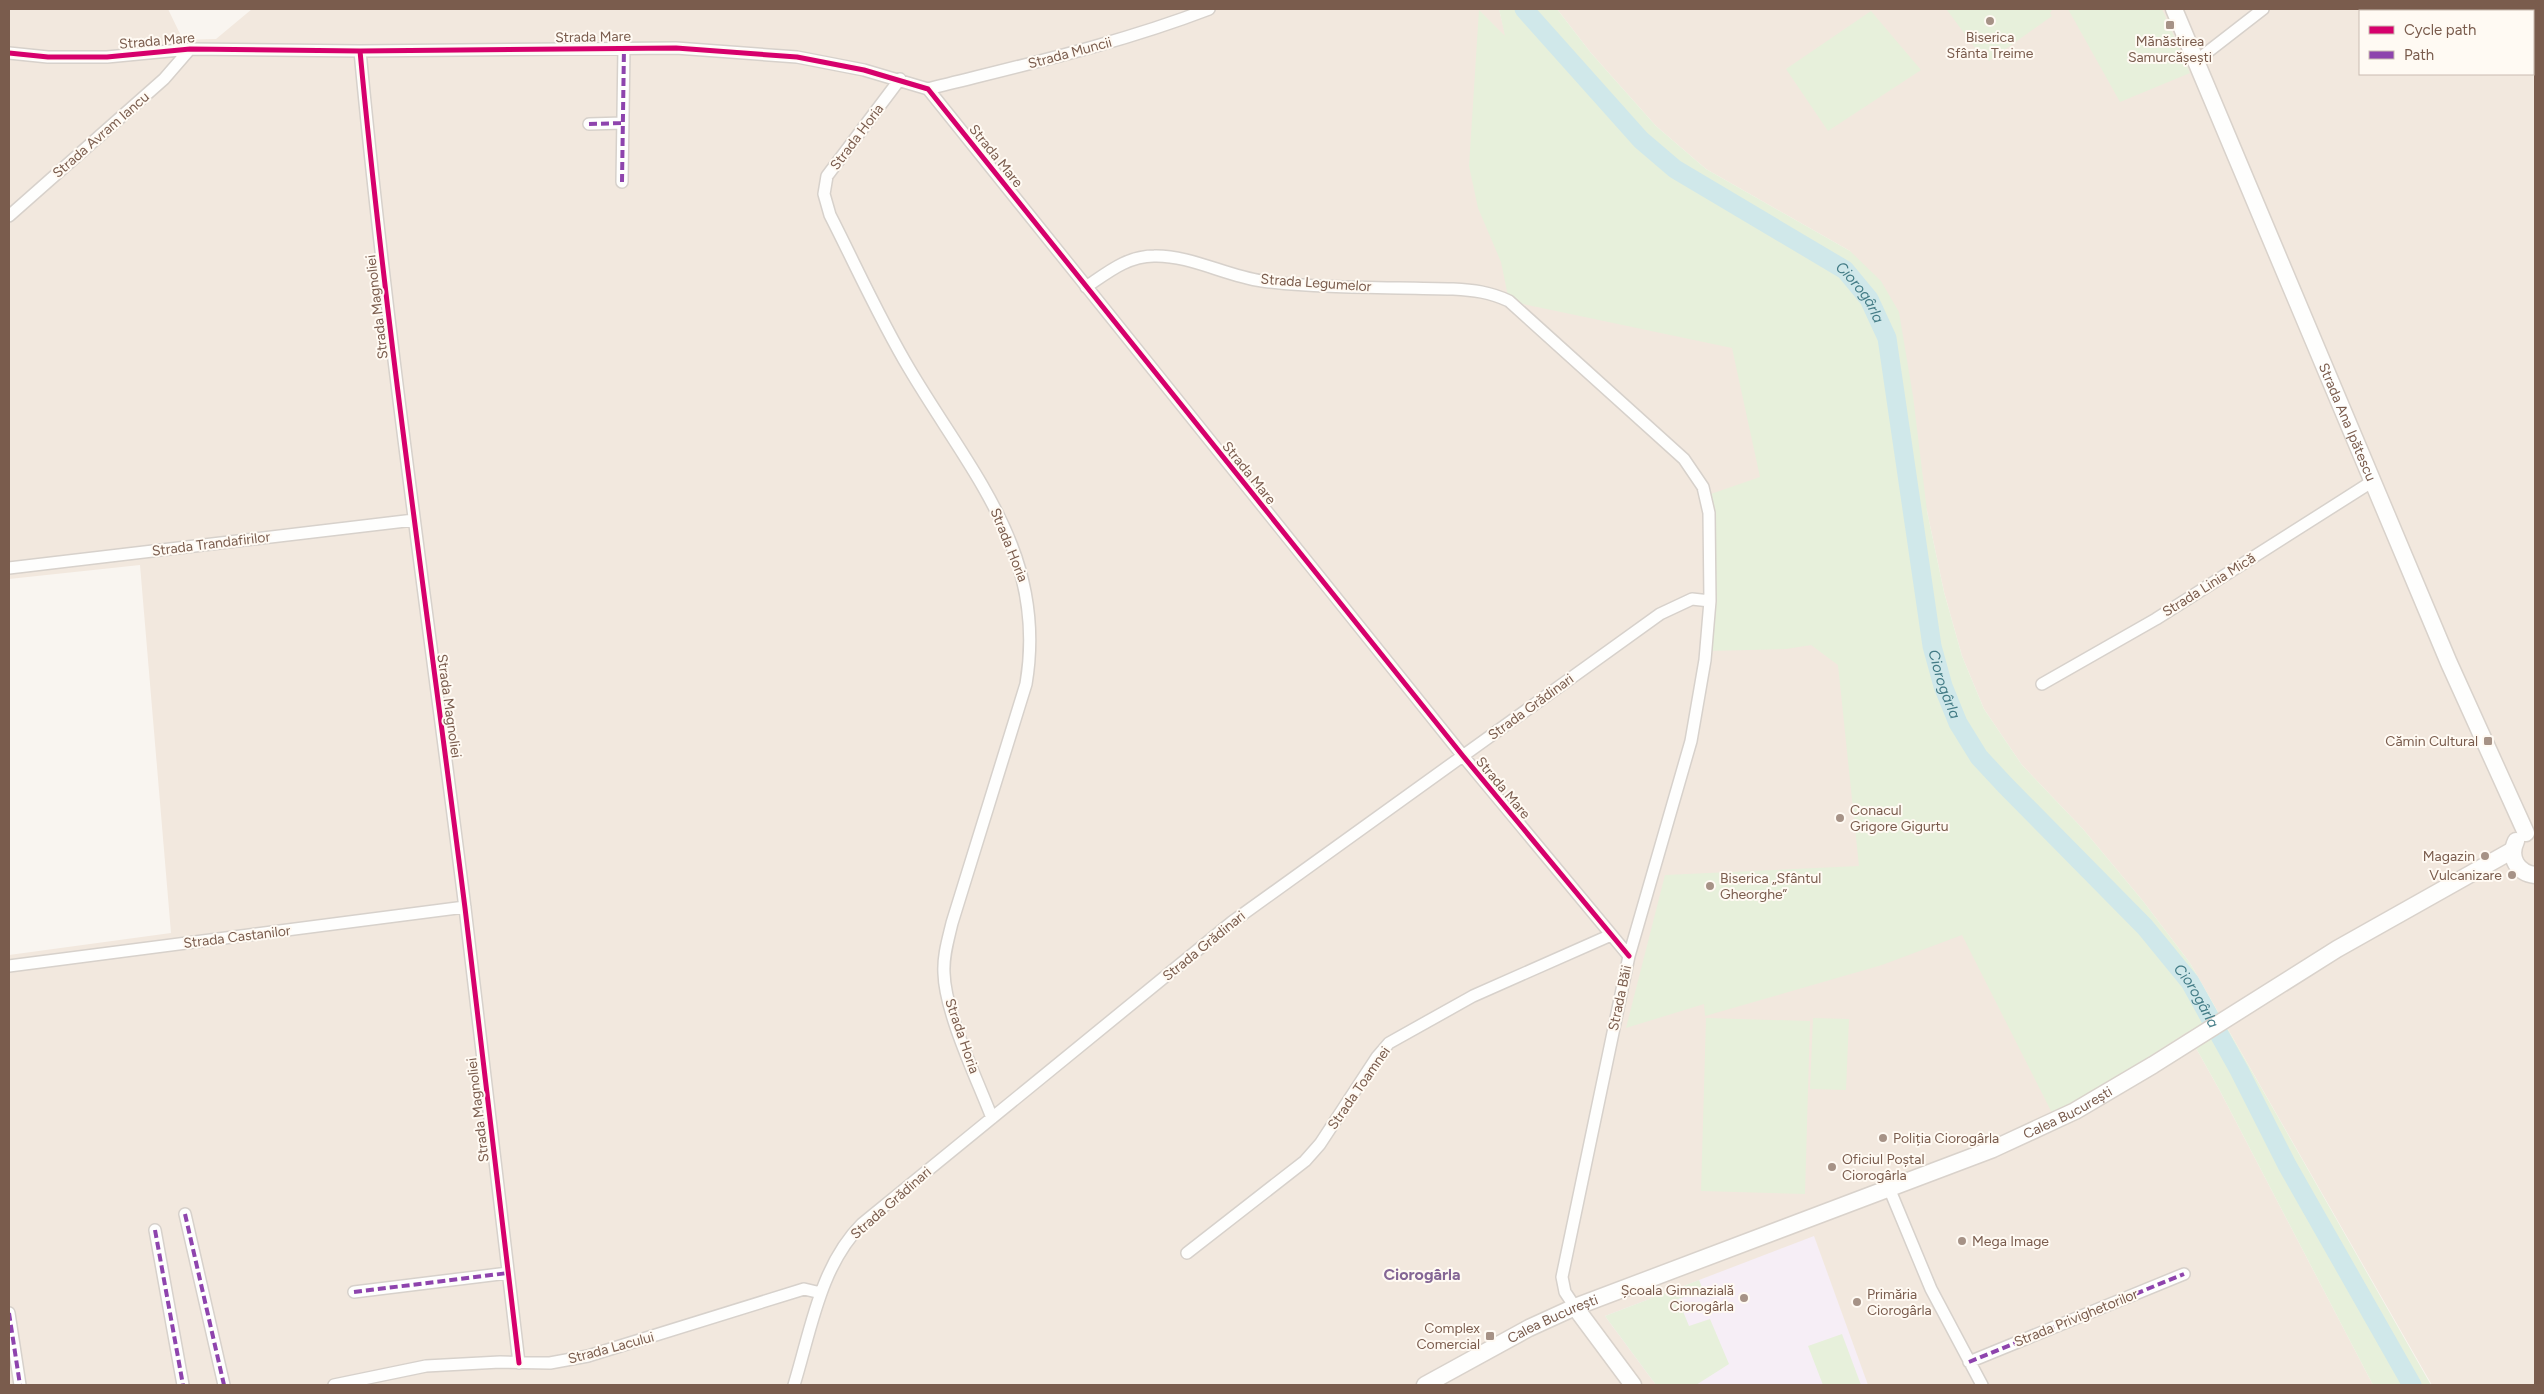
<svg xmlns="http://www.w3.org/2000/svg" width="2544" height="1394" font-family="Figtree,sans-serif">
<style>
.residential{fill:#f2e8de;fill-rule:evenodd}
.education{fill:#f6eef6}
.green{fill:#e7f0db}
.lines{fill:none;stroke-linecap:round;stroke-linejoin:round}
.river{stroke:#d0e8ea;stroke-width:19}
.street-casing{stroke:#d7d1cb;stroke-width:14}
.secondary-casing{stroke:#d9d2cb;stroke-width:19}
.street{stroke:#fefefd;stroke-width:11}
.secondary{stroke:#fefefd;stroke-width:16}
.quiet{stroke:#8e44ad;stroke-width:4;stroke-dasharray:8 4;stroke-linecap:butt}
.cycleway-casing{stroke:#fffaf3;stroke-width:8}
.cycleway{stroke:#d6006c;stroke-width:5}
.poi-dot{fill:#a69286;stroke:#fffaf3;stroke-width:2}
.labels{text-anchor:middle;dominant-baseline:central;stroke-width:4;stroke-linejoin:round;paint-order:stroke}
.street-label{font-size:14px;fill:#7a5c4d;stroke:#fffaf3}
.poi-label{font-size:14px;fill:#7a5c4d;stroke:#fffaf3;text-anchor:start}
.water-label{font-size:15px;font-style:italic;fill:#437c86;stroke:#fffaf3}
.quarter-label{font-size:16px;font-weight:bold;fill:#846695;stroke:#fffaf3}
</style>
<rect width="100%" height="100%" fill="#f9f5f0"/>
<!-- residential -->
<path class="residential" d="M 9,9 L 168,9 L 183,40 L 216,39 L 252,9 L 1499,9 L 1506,37 L 1677,217 L 1986,807 L 2033,851 L 2158,980 L 2220,1091 L 2373,1385 L 9,1385 L 9,955 L 171,933 L 140,565 L 9,579 Z
M 1557,9 L 2535,9 L 2535,1385 L 2432,1385 L 2190,963 L 2143,901 L 2083,829 L 2022,765 L 1984,709 L 1962,656 L 1944,592 L 1927,511 L 1850,251 L 1706,169 L 1656,126 L 1591,53 ZM 2360,11 L 2533,11 L 2533,74 L 2360,74 Z"/>
<!-- education -->
<path class="education" d="M 1814,1236 L 1868,1385 L 1656,1385 L 1605,1316 Z"/>
<!-- green -->
<path class="green" d="M 1499,9 L 1557,9 L 1591,53 L 1656,126 L 1706,169 L 1850,251 L 1881,281 L 1899,312 L 1913,396 L 1927,511 L 1944,592 L 1962,656 L 1984,709 L 2022,765 L 2083,829 L 2143,901 L 2190,963 L 2431,1385 L 2373,1385 L 2220,1091 L 2187,1032 L 2120,1076 L 2052,1113 L 1962,935 L 1882,965 L 1705,1016 L 1704,1004 L 1626,1028 L 1665,875 L 1859,866 L 1838,665 L 1811,645 L 1786,649 L 1706,651 L 1705,496 L 1760,477 L 1732,348 L 1509,301 L 1501,262 L 1478,208 L 1469,166 L 1479,10 L 1505,36 Z
M 1949,9 L 2051,9 L 2052,10 L 2050,13 L 2052,16 L 1989,61 L 1987,58 L 1984,60 L 1947,10 Z
M 2068,9 L 2162,9 L 2190,73 L 2120,102 Z
M 1871,11 L 1921,70 L 1828,131 L 1786,69 Z
M 1706,1018 L 1810,1021 L 1805,1194 L 1701,1191 Z
M 1813,1018 L 1849,1019 L 1846,1090 L 1810,1089 Z
M 1699,1280 L 1703,1290 L 1678,1299 L 1689,1326 L 1710,1319 L 1729,1364 L 1696,1385 L 1656,1385 L 1605,1316 Z
M 1842,1334 L 1861,1385 L 1823,1385 L 1808,1346 Z"/>
<g class="lines">
<!-- river -->
<path class="river" id="s1" d="M 1524,9 L 1641,140 L 1675,169 L 1845,270 L 1869,299 L 1887,338 L 1932,646 L 1943,686 L 1958,723 L 1979,757 L 2005,785 L 2145,927 L 2190,982 L 2239,1070 L 2287,1165 L 2412,1385"/>
<!-- street casing -->
<g class="street-casing">
<path id="street" d="M 360,51 C 387,338 429,622 465,908 C 484,1059 501,1211 519,1363
M 9,53 L 48,57 L 107,57 L 190,49 L 360,51 L 676,48 L 797,57 L 864,70 L 928,89 L 1463,756 L 1629,956
M 2196,61 L 2263,9
M 900,79 L 827,176 L 824,194 L 830,215 C 856,266 880,320 910,370 C 971,473 1048,554 1026,684 L 952,923 C 948,940 943,956 944,973 C 945,1013 977,1079 992,1118
M 928,89 C 1023,65 1118,44 1209,9
M 589,124 L 623,123
M 622,182 L 624,47
M 9,216 L 164,79 L 190,49
M 1086,287 C 1107,273 1127,256 1154,256 C 1190,255 1226,276 1262,281 C 1325,289 1390,287 1453,289 C 1473,290 1490,292 1509,301 L 1684,459 L 1703,487 L 1709,513 L 1710,601 L 1705,660 L 1691,741 L 1629,956 L 1562,1277 L 1565,1292 L 1575,1307
M 9,568 L 414,520
M 2042,684 L 2156,619 L 2373,481
M 9,966 L 465,907
M 1889,1188 L 1931,1289 L 1982,1385
M 185,1214 L 224,1385
M 155,1230 L 183,1385
M 1187,1253 L 1305,1161 L 1320,1144 L 1377,1057 L 1389,1043 L 1473,996 L 1611,935
M 354,1292 L 508,1273
M 9,1313 L 20,1385
M 1969,1362 L 2184,1274
M 334,1385 L 426,1366 L 500,1362 L 550,1363 L 588,1356 L 804,1289 L 821,1293
M 794,1385 C 811,1330 820,1266 862,1224 L 1232,922 L 1660,614 L 1692,599 L 1710,601"/>
</g>
<!-- secondary casing -->
<g class="secondary-casing">
<g id="secondary">
<path id="s2" d="M 2174,9 L 2449,663 L 2526,833"/>
<path d="M 2516,841 C 2508,858 2518,873 2535,875"/>
<path d="M 1575,1307 L 1633,1385"/>
<path id="s3" d="M 1425,1385 L 1529,1328 L 1575,1307 L 1993,1149 L 2075,1111 L 2153,1065 L 2337,949 L 2513,850"/>
</g>
</g>
<!-- street -->
<use href="#street" class="street"/>
<!-- secondary -->
<use href="#secondary" class="secondary"/>
<!-- quiet -->
<path class="quiet" d="M 589,124 L 623,123
M 622,182 L 624,47
M 185,1214 L 224,1385
M 155,1230 L 183,1385
M 354,1292 L 508,1273
M 9,1313 L 20,1385
M 1969,1362 L 2184,1274"/>
<!-- cycleway casing -->
<g class="cycleway-casing">
<path id="cycleway" d="M 360,51 C 387,338 429,622 465,908 C 484,1059 501,1211 519,1363
M 9,53 L 48,57 L 107,57 L 190,49 L 360,51 L 676,48 L 797,57 L 864,70 L 928,89 L 1463,756 L 1629,956"/>
</g>
<!-- cycleway -->
<use href="#cycleway" class="cycleway"/>
</g>
<!-- markers -->
<g class="poi-dot">
<circle cx="1990" cy="21" r="5"/>
<rect x="2165" y="20" width="10" height="10" rx="2.5"/>
<rect x="2483" y="736" width="10" height="10" rx="2.5"/>
<circle cx="1840" cy="818" r="5"/>
<circle cx="2485" cy="856" r="5"/>
<circle cx="2512" cy="875" r="5"/>
<circle cx="1710" cy="886" r="5"/>
<circle cx="1883" cy="1138" r="5"/>
<circle cx="1832" cy="1167" r="5"/>
<circle cx="1962" cy="1241" r="5"/>
<circle cx="1744" cy="1298" r="5"/>
<circle cx="1857" cy="1302" r="5"/>
<rect x="1485" y="1331" width="10" height="10" rx="2.5"/>
</g>
<g class="labels">
<!-- street labels -->
<g class="street-label">
<text transform="translate(593 37) rotate(-1)">Strada Mare</text>
<text transform="translate(157 41) rotate(-5)">Strada Mare</text>
<text transform="translate(1070 53) rotate(-15)">Strada Muncii</text>
<text transform="translate(101 135) rotate(-41)">Strada Avram Iancu</text>
<text transform="translate(857 137) rotate(-53)">Strada Horia</text>
<text transform="translate(996 156) rotate(51)">Strada Mare</text>
<text transform="translate(1316 283) rotate(4)">Strada Legumelor</text>
<text transform="translate(377 307) rotate(-97)">Strada Magnoliei</text>
<text stroke="none"><textPath href="#s2" startOffset="448">Strada Ana Ipătescu</textPath></text>
<text transform="translate(1249 473) rotate(51)">Strada Mare</text>
<text transform="translate(211 544) rotate(-7)">Strada Trandafirilor</text>
<text transform="translate(1009 545) rotate(68)">Strada Horia</text>
<text transform="translate(2209 585) rotate(-32)">Strada Linia Mică</text>
<text transform="translate(449 706) rotate(82)">Strada Magnoliei</text>
<text transform="translate(1531 707) rotate(-36)">Strada Grădinari</text>
<text transform="translate(1503 788) rotate(50)">Strada Mare</text>
<text transform="translate(237 937) rotate(-7)">Strada Castanilor</text>
<text transform="translate(1204 946) rotate(-39)">Strada Grădinari</text>
<text transform="translate(1620 998) rotate(-78)">Strada Băii</text>
<text transform="translate(962 1036) rotate(71)">Strada Horia</text>
<text transform="translate(1359 1088) rotate(-55)">Strada Toamnei</text>
<text transform="translate(478 1110) rotate(-97)">Strada Magnoliei</text>
<text stroke="none"><textPath href="#s3" startOffset="699">Calea București</textPath></text>
<text transform="translate(891 1203) rotate(-41)">Strada Grădinari</text>
<text transform="translate(2076 1318) rotate(-22)">Strada Privighetorilor</text>
<text stroke="none"><textPath href="#s3" startOffset="144">Calea București</textPath></text>
<text transform="translate(611 1348) rotate(-15)">Strada Lacului</text>
</g>
<!-- poi labels -->
<g class="poi-label">
<text x="1990" y="37" text-anchor="middle">Biserica<tspan x="1990" dy="16">Sfânta Treime</tspan></text>
<text x="2170" y="41" text-anchor="middle">Mănăstirea<tspan x="2170" dy="16">Samurcășești</tspan></text>
<text x="2478" y="741" text-anchor="end">Cămin Cultural</text>
<text x="1850" y="810">Conacul<tspan x="1850" dy="16">Grigore Gigurtu</tspan></text>
<text x="2475" y="856" text-anchor="end">Magazin</text>
<text x="2502" y="875" text-anchor="end">Vulcanizare</text>
<text x="1720" y="878">Biserica „Sfântul<tspan x="1720" dy="16">Gheorghe”</tspan></text>
<text x="1893" y="1138">Poliția Ciorogârla</text>
<text x="1842" y="1159">Oficiul Poștal<tspan x="1842" dy="16">Ciorogârla</tspan></text>
<text x="1972" y="1241">Mega Image</text>
<text x="1734" y="1290" text-anchor="end">Școala Gimnazială<tspan x="1734" dy="16">Ciorogârla</tspan></text>
<text x="1867" y="1294">Primăria<tspan x="1867" dy="16">Ciorogârla</tspan></text>
<text x="1480" y="1328" text-anchor="end">Complex<tspan x="1480" dy="16">Comercial</tspan></text>
</g>
<!-- water labels -->
<g class="water-label">
<text stroke="none"><textPath href="#s1" startOffset="445">Ciorogârla</textPath></text>
<text stroke="none"><textPath href="#s1" startOffset="850">Ciorogârla</textPath></text>
<text stroke="none"><textPath href="#s1" startOffset="1255">Ciorogârla</textPath></text>
</g>
<!-- quarter labels -->
<g class="quarter-label">
<text x="1422" y="1274">Ciorogârla</text>
</g>
</g>
<!-- border -->
<rect width="2544" height="1394" fill="none" stroke="#7a5c4d" stroke-width="20"/>
<!-- legend -->
<rect x="2359" y="10" width="175" height="65" fill="#fffaf3" stroke="#cabbb1"/>
<rect x="2369" y="26" width="25" height="8" fill="#d6006c" stroke="#cabbb1"/>
<text x="2404" y="35" font-size="15" fill="#7a5c4d">Cycle path</text>
<rect x="2369" y="51" width="25" height="8" fill="#8e44ad" stroke="#cabbb1"/>
<text x="2404" y="60" font-size="15" fill="#7a5c4d">Path</text>
</svg>
